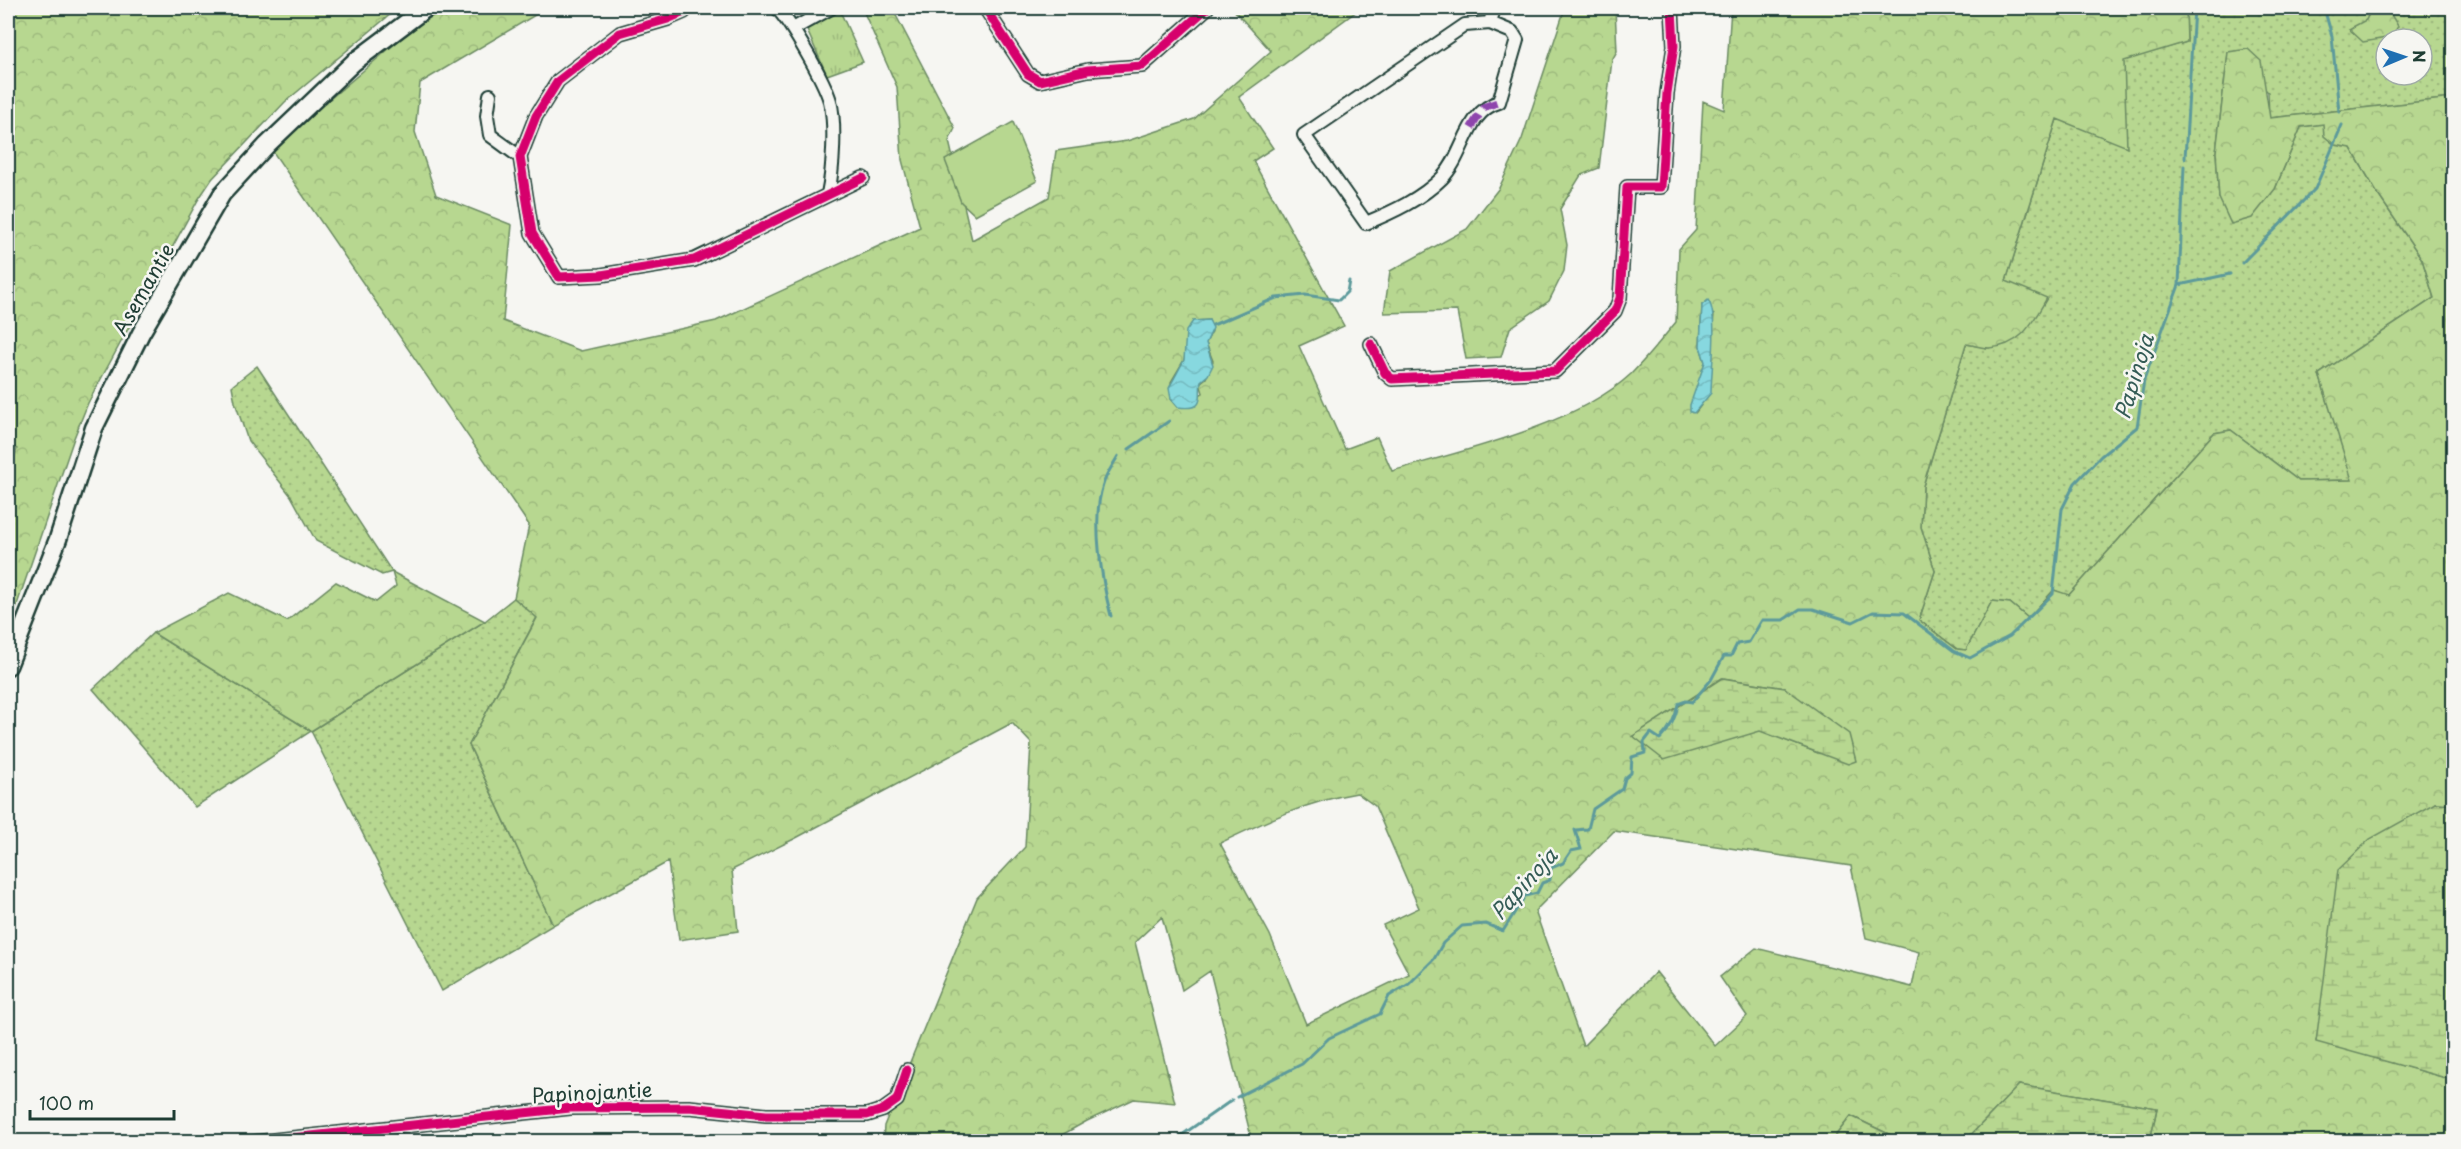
<svg xmlns="http://www.w3.org/2000/svg" width="2461" height="1149" font-family="'Playpen Sans',sans-serif">
<style>
.grass{fill:url(#grass-dots);stroke:#6b8a62;stroke-width:1.5;fill-rule:evenodd}
.forest{fill:url(#forest-crowns);stroke:#6b8a62;stroke-width:1.5;fill-rule:evenodd}
.wetland{fill:url(#wetland-marsh);stroke:#6b8a62;stroke-width:1.5}
.park{fill:url(#park-tufts);stroke:#6b8a62;stroke-width:1.5}
.pitch{fill:#b7d790;stroke:#6b8a62;stroke-width:1.5}
.water{fill:url(#water-waves);stroke:#5d9a9b;stroke-width:1.5}
.lines{fill:none;stroke-linecap:round;stroke-linejoin:round}
.stream{stroke:#5d9a9b;stroke-width:3}
.minor-casing{stroke:#1f3d34;stroke-width:16}
.major-casing{stroke:#1f3d34;stroke-width:21}
.minor{stroke:#f6f6f2;stroke-width:12}
.major{stroke:#f6f6f2;stroke-width:16}
.quiet{stroke:#8e44ad;stroke-width:8;stroke-dasharray:15 8;stroke-linecap:butt}
.cycleway-casing{stroke:#f6f6f2;stroke-width:13}
.cycleway{stroke:#d6006c;stroke-width:9}
.labels{text-anchor:middle;dominant-baseline:central;stroke-width:5;stroke-linejoin:round;paint-order:stroke}
.street-label{font-size:20px;fill:#1f3d34;stroke:#f6f6f2}
.water-label{font-size:21px;font-style:italic;fill:#345c56;stroke:#f6f6f2}
</style>
<defs>
<pattern id="grass-dots" width="8" height="8" patternUnits="userSpaceOnUse" patternTransform="scale(1.5)"><rect width="8" height="8" fill="#b7d790"/><path d="M2 2h.1M6 6h.1" fill="none" stroke="#9db97d" stroke-width="1.8" stroke-linecap="round"/></pattern>
<pattern id="forest-crowns" width="20" height="18" patternUnits="userSpaceOnUse" patternTransform="scale(1.5)"><rect width="20" height="18" fill="#b7d790"/><path d="M2 6a3 3 0 1 1 6 0M12 15a3 3 0 1 1 6 0" fill="none" stroke="#9db97d"/></pattern>
<pattern id="wetland-marsh" width="20" height="14" patternUnits="userSpaceOnUse" patternTransform="scale(1.5)"><rect width="20" height="14" fill="#b7d790"/><path d="M1 5h8M5 5V1M11 12h8M15 12V8" fill="none" stroke="#9db97d"/></pattern>
<pattern id="park-tufts" width="24" height="20" patternUnits="userSpaceOnUse" patternTransform="scale(1.5)"><rect width="24" height="20" fill="#b7d790"/><path d="M3 7l-1-3M5 7V3M7 7l1-3M15 17l-1-3M17 17v-4M19 17l1-3" fill="none" stroke="#9db97d"/></pattern>
<pattern id="water-waves" width="16" height="10" patternUnits="userSpaceOnUse" patternTransform="scale(1.5)"><rect width="16" height="10" fill="#87d8df"/><path d="M0 5q4-4 8 0t8 0" fill="none" stroke="#74bac0"/></pattern>
</defs>
<rect width="100%" height="100%" fill="#f6f6f2"/>
<filter id="ink" filterUnits="userSpaceOnUse"><feTurbulence type="fractalNoise" baseFrequency=".0167" numOctaves="2"/><feDisplacementMap in="SourceGraphic" scale="12" xChannelSelector="R" yChannelSelector="G"/><feConvolveMatrix kernelMatrix="1 2 1 2 8 2 1 2 1" color-interpolation-filters="sRGB"/></filter>
<g filter="url(#ink)">
<!-- grass -->
<path class="grass" d="M 2186,8 L 2372,8 L 2366,20 L 2390,13 L 2378,8 L 2453,8 L 2453,98 L 2269,118 L 2268,92 L 2228,53 L 2216,152 L 2219,198 L 2275,189 L 2301,127 L 2323,124 L 2351,148 L 2379,196 L 2422,259 L 2434,298 L 2319,374 L 2353,480 L 2299,481 L 2231,430 L 2214,433 L 2068,596 L 2054,590 L 2028,618 L 2010,603 L 1992,601 L 1966,650 L 1957,649 L 1919,620 L 1935,571 L 1921,527 L 1923,486 L 1966,344 L 1989,348 L 2006,281 L 2057,119 L 2124,60 L 2187,42 ZM 2386,39 L 2422,39 L 2422,75 L 2386,75 Z
M 257,366 L 392,572 L 382,575 L 316,541 L 291,496 L 248,441 L 235,402 L 232,386 Z
M 514,598 L 537,617 L 469,745 L 553,925 L 442,991 L 311,731 L 195,807 L 93,689 L 153,633 L 311,731 L 485,621 Z"/>
<!-- forest -->
<path class="forest" d="M 8,8 L 398,8 L 285,102 L 212,179 L 198,200 L 88,403 L 74,438 L 8,631 L 8,476 L 17,449 L 8,445 Z
M 447,8 L 547,8 L 420,83 L 415,132 L 436,195 L 512,225 L 503,321 L 581,351 L 716,321 L 920,227 L 902,160 L 897,87 L 862,8 L 892,8 L 955,128 L 949,141 L 972,240 L 1049,197 L 1056,151 L 1127,141 L 1194,119 L 1271,51 L 1232,8 L 1361,8 L 1239,97 L 1273,148 L 1253,161 L 1344,326 L 1299,346 L 1345,449 L 1377,437 L 1392,471 C 1463,451 1576,425 1631,374 C 1647,358 1662,339 1676,322 L 1679,249 L 1696,230 L 1703,101 L 1724,110 L 1731,8 L 2186,8 L 2187,42 L 2124,61 L 2127,147 L 2057,119 L 2006,281 L 2047,298 C 2032,323 2022,346 1989,348 C 1982,348 1973,345 1966,344 L 1923,486 L 1921,527 L 1935,571 L 1919,620 L 1957,649 L 1966,650 L 1992,601 L 2010,603 L 2028,618 L 2054,590 L 2069,595 L 2214,433 L 2231,430 L 2299,481 L 2352,480 L 2319,374 L 2434,298 L 2422,259 L 2379,196 L 2351,148 L 2335,145 L 2324,136 L 2323,124 L 2301,127 L 2275,189 L 2252,218 L 2231,224 L 2219,198 L 2216,152 L 2228,52 L 2248,49 L 2261,61 L 2270,118 L 2453,98 L 2453,804 L 2435,803 L 2316,1041 L 2453,1080 L 2453,1141 L 2150,1141 L 2157,1108 L 2019,1085 L 1965,1141 L 1903,1141 L 1851,1116 L 1836,1135 L 1837,1142 L 1252,1141 L 1210,971 L 1182,990 L 1162,917 L 1135,942 L 1175,1103 L 1134,1099 L 1087,1121 L 1051,1141 L 883,1141 L 884,1126 L 977,898 L 1025,847 L 1031,743 L 1012,723 L 796,838 L 732,870 L 738,931 L 679,940 L 668,862 L 553,925 L 469,745 L 537,618 L 514,598 L 529,525 L 271,149 L 417,25 ZM 1702,305 L 1714,315 C 1710,347 1719,385 1696,412 L 1698,385 L 1705,362 L 1700,346 ZM 1209,320 L 1212,331 L 1206,343 L 1213,361 L 1206,378 L 1200,383 L 1203,393 L 1178,407 L 1171,399 L 1171,382 L 1184,360 L 1193,321 ZM 1723,678 L 1785,688 L 1818,753 L 1760,730 L 1633,736 ZM 1357,793 L 1375,806 L 1419,908 L 1383,925 L 1409,974 L 1306,1024 L 1270,935 L 1220,843 C 1264,822 1308,801 1357,793 ZM 1614,831 L 1851,866 L 1866,938 L 1919,952 L 1912,987 L 1756,948 L 1720,977 L 1747,1016 L 1715,1046 L 1656,972 L 1583,1046 L 1535,911 Z
M 1565,8 L 1615,8 L 1617,51 L 1612,60 L 1599,168 L 1581,175 L 1560,209 L 1567,245 L 1564,271 L 1549,301 L 1510,328 L 1501,357 L 1466,359 L 1457,311 L 1384,313 L 1390,271 L 1467,229 L 1499,188 L 1522,139 Z
M 2372,8 L 2390,13 L 2398,26 L 2392,37 L 2363,42 L 2349,29 L 2366,20 Z
M 392,572 L 485,621 L 311,731 L 153,633 L 229,593 L 287,621 L 336,582 L 376,602 L 396,586 Z"/>
<!-- wetland -->
<path class="wetland" d="M 1722,678 L 1785,688 L 1849,734 L 1856,761 L 1848,764 L 1760,731 L 1664,760 L 1633,736 Z
M 2435,803 L 2453,804 L 2453,1080 L 2316,1042 L 2338,870 L 2370,839 Z
M 2019,1085 L 2157,1108 L 2150,1141 L 1965,1141 Z
M 1851,1116 L 1903,1141 L 1837,1141 L 1836,1135 Z"/>
<!-- park -->
<path class="park" d="M 840,11 L 863,62 L 827,75 L 806,28 Z"/>
<!-- pitch -->
<path class="pitch" d="M 1013,122 L 1037,181 L 975,215 L 961,202 L 945,160 Z"/>
<!-- water -->
<path class="water" d="M 1708,300 C 1719,314 1711,373 1711,393 L 1694,413 L 1690,412 L 1690,405 L 1705,362 L 1700,346 L 1702,305 Z
M 1209,320 L 1213,328 L 1206,343 L 1213,365 L 1208,375 L 1201,381 C 1198,396 1208,411 1178,407 L 1171,399 L 1169,388 L 1184,360 L 1186,331 L 1193,321 Z"/>
<g class="lines">
<!-- stream -->
<path class="stream" d="M 2329,8 L 2326,15 L 2332,36 L 2339,112
M 2185,158 L 2194,8
M 2242,263 L 2315,189 L 2342,125
M 2179,285 L 2230,274
M 1213,325 L 1276,298 L 1305,295 L 1339,300 L 1347,292 L 1349,281
M 1129,449 L 1169,421
M 1111,616 C 1102,581 1091,520 1103,485 C 1106,474 1113,465 1118,456
M 1237,1097 L 1302,1064 L 1329,1038 L 1380,1014 L 1389,996 L 1409,984 L 1434,959 L 1443,943 L 1462,926 L 1486,924 L 1503,931 L 1525,896 L 1537,893 L 1542,883 L 1550,880 L 1551,868 L 1563,863 L 1571,851 L 1581,849 L 1575,830 L 1588,829 L 1593,809 L 1622,789 L 1625,778 L 1631,773 L 1632,757 L 1645,753 L 1644,742 L 1651,733 L 1660,739 C 1670,729 1676,718 1678,704 L 1686,701 L 1692,702 L 1711,680 L 1724,656 L 1731,656 L 1737,644 L 1749,642 L 1762,620 L 1783,620 L 1800,609 L 1813,609 L 1853,622 L 1873,612 L 1904,613 L 1954,651 L 1970,658 L 2010,636 L 2053,594 L 2062,509 L 2075,483 L 2101,456 L 2137,427 L 2144,380 L 2179,285 L 2184,166
M 1172,1142 L 1232,1100"/>
<!-- minor casing -->
<g class="minor-casing">
<path id="minor" d="M 687,8 L 684,12 L 668,19 L 620,33 L 558,81 L 536,116 L 520,157 L 532,233 L 559,277 L 601,275 L 694,260 L 863,178
M 777,8 C 791,23 824,80 830,101 C 836,124 833,170 828,194
M 985,8 L 1028,74 L 1040,81 L 1088,70 L 1142,66 L 1207,8
M 1490,23 L 1512,32 L 1517,40 L 1499,102 C 1466,111 1465,155 1442,178 C 1421,199 1393,212 1366,223 L 1304,135 L 1465,25 L 1490,23 L 1494,8
M 793,29 L 831,8
M 490,95 L 487,116 L 490,135 L 520,157
M 1371,344 L 1385,373 L 1392,379 L 1555,371 L 1615,311 L 1620,298 L 1627,187 L 1661,187 L 1667,93 L 1674,46 L 1672,8
M 255,1142 L 570,1108 L 689,1107 L 766,1115 L 867,1115 L 883,1110 L 897,1100 L 907,1070"/>
</g>
<!-- major casing -->
<g class="major-casing">
<path id="major" d="M 8,666 L 58,539 L 94,428 L 141,333 L 222,194 L 267,145 L 354,62 L 426,8"/>
</g>
<!-- minor -->
<use href="#minor" class="minor"/>
<!-- major -->
<use href="#major" class="major"/>
<!-- quiet -->
<path class="quiet" d="M 1471,128 L 1484,107 L 1499,102"/>
<!-- cycleway casing -->
<g class="cycleway-casing">
<path id="cycleway" d="M 687,8 L 684,12 L 668,19 L 620,33 L 558,81 L 536,116 L 520,157 L 532,233 L 559,277 L 601,275 L 694,260 L 863,178
M 985,8 L 1028,74 L 1040,81 L 1088,70 L 1142,66 L 1207,8
M 1371,344 L 1385,373 L 1392,379 L 1555,371 L 1615,311 L 1620,298 L 1627,187 L 1661,187 L 1667,93 L 1674,46 L 1672,8
M 255,1142 L 570,1108 L 689,1107 L 766,1115 L 867,1115 L 883,1110 L 897,1100 L 907,1070"/>
</g>
<!-- cycleway -->
<use href="#cycleway" class="cycleway"/>
</g>
</g>
<g class="labels">
<!-- street labels -->
<g class="street-label">
<text transform="translate(143 289) rotate(-60)">Asemantie</text>
<text transform="translate(592 1092) rotate(-3)">Papinojantie</text>
</g>
<!-- water labels -->
<g class="water-label">
<text transform="translate(2133 376) rotate(-73)">Papinoja</text>
<text transform="translate(1523 883) rotate(-48)">Papinoja</text>
</g>
</g>
<!-- margin -->
<rect width="2461" height="1149" fill="none" stroke="#f6f6f2" stroke-width="30"/>
<rect x="15" y="15" width="2431" height="1119" fill="none" stroke="#1f3d34" stroke-width="2" filter="url(#ink)"/>
<!-- north arrow -->
<g transform="translate(2404 57) rotate(88)"><circle r="28" fill="#f6f6f2" stroke="#a0aca6" stroke-width="1.5"/>
<path d="M0-4.5L10 22L0 15L-10 22Z" fill="#1f6fb2"/>
<text y="-9" font-size="16" font-weight="bold" text-anchor="middle" fill="#1f3d34">N</text>
</g>
<!-- scale -->
<path d="M30 1110v9h144v-9" fill="none" stroke="#1f3d34" stroke-width="3"/>
<text x="39" y="1110" font-size="18" fill="#1f3d34" stroke="#f6f6f2" stroke-width="4.5" paint-order="stroke">100 m</text>
</svg>
